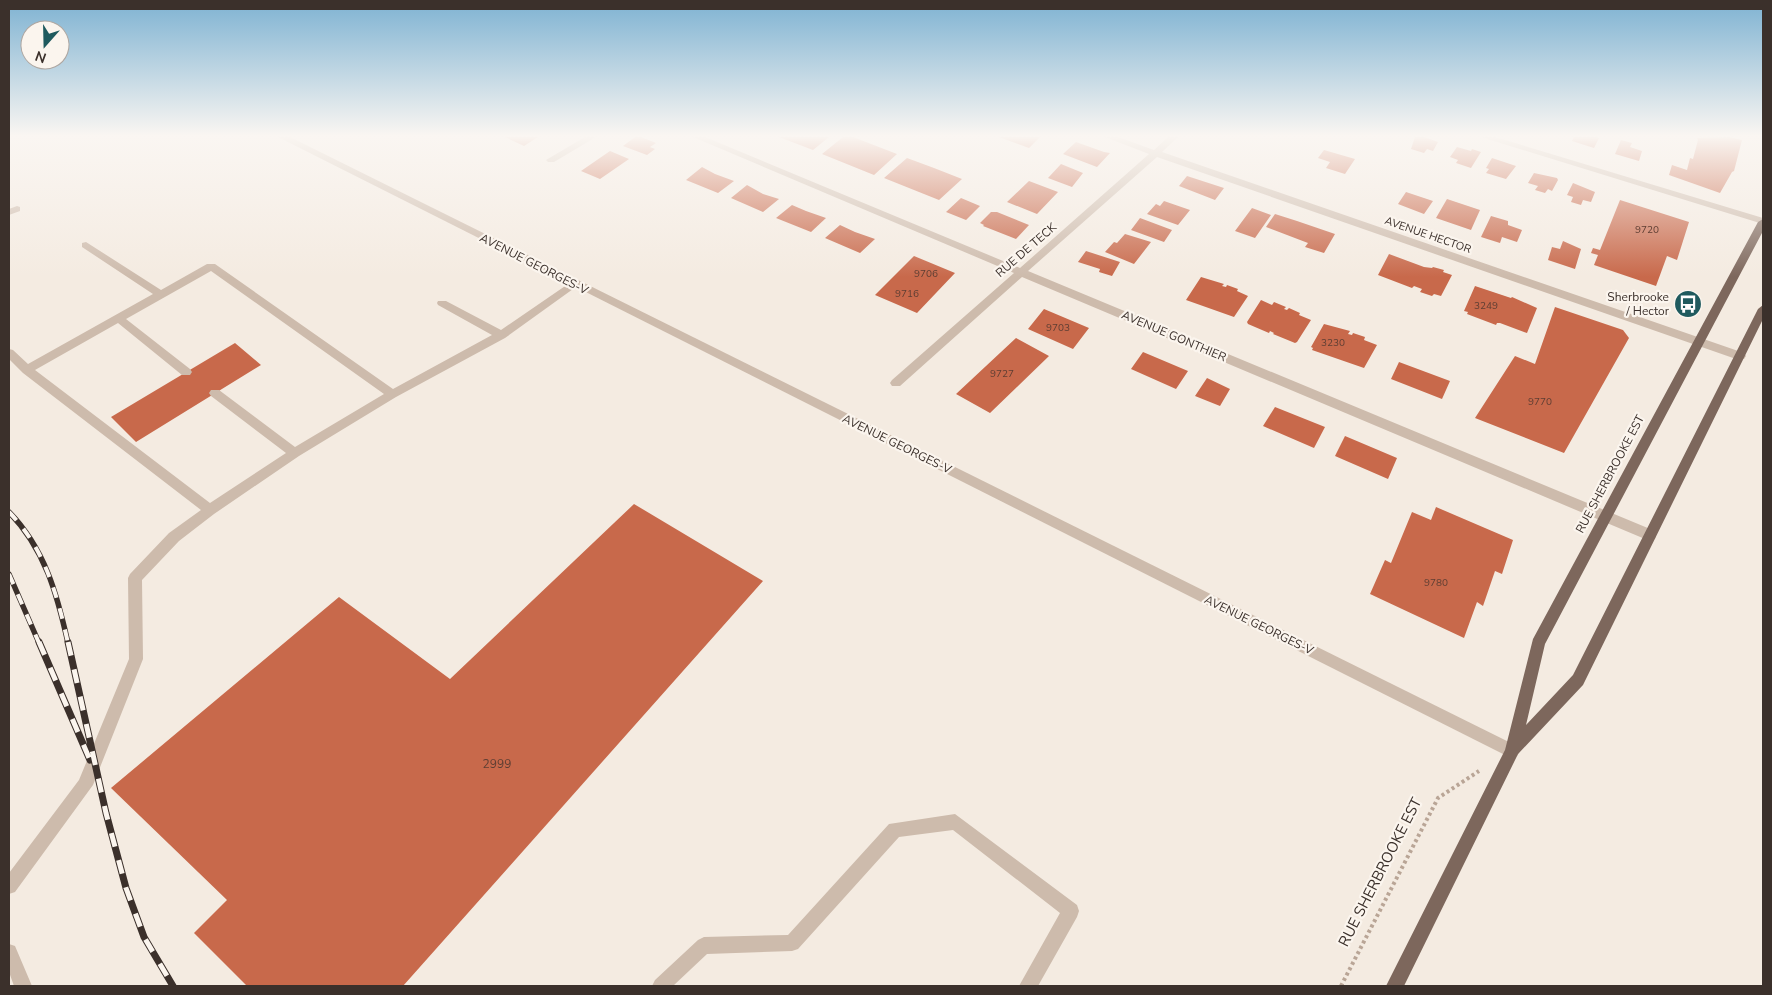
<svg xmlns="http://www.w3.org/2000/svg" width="1772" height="995" font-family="'Nunito Sans',sans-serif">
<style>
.building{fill:#c8694b}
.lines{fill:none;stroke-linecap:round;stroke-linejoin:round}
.path{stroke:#b9a596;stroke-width:4;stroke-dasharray:3 3;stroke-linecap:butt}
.service{fill:#cdbbac;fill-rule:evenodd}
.minor{fill:#cdbbac;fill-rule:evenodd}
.tertiary{fill:#cdbbac;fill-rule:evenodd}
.primary{fill:#7d675c;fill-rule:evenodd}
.rail-far1-casing{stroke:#3b302b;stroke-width:5.5}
.rail-casing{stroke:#3b302b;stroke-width:7}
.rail-far1{stroke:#fbf5ee;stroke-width:4;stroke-dasharray:11;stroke-linecap:butt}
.rail{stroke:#fbf5ee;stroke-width:5;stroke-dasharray:14;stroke-linecap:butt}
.labels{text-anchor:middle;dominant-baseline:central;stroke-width:4.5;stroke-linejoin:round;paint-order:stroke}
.number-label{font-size:10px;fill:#5e3e33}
.far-street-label{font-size:11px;fill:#3b302b;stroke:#fbf5ee}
.street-label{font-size:12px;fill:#3b302b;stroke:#fbf5ee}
.poi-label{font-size:12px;fill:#3b302b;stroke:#fbf5ee;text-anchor:end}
.near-number-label{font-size:12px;fill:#5e3e33}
.near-street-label{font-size:15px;fill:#3b302b;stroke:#fbf5ee}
</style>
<rect width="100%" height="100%" fill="#f4ebe1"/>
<!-- building -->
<path class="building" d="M 505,137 L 538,137 L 524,146 Z
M 635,137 L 641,137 L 656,143 L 650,147 L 655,149 L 647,155 L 623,146 Z
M 779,137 L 829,137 L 813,150 Z
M 843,137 L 853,137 L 897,154 L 874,175 L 822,154 Z
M 999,137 L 1040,137 L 1029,148 Z
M 1415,137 L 1424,137 L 1438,142 L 1433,151 L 1427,149 L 1424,153 L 1411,149 Z
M 1574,137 L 1596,137 L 1599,138 L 1594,148 L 1572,141 Z
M 1729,137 L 1742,140 L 1734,171 L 1732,172 L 1720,193 L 1669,175 L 1672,165 L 1687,170 L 1690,158 L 1693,159 L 1698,140 L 1697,138 Z
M 1621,140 L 1632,143 L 1630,147 L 1642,151 L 1639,161 L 1615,154 Z
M 1076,142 L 1104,152 L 1110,153 L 1097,167 L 1063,154 Z
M 1457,147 L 1471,151 L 1472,149 L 1481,152 L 1471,168 L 1456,163 L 1458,160 L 1450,157 Z
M 1324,150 L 1355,159 L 1345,174 L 1326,168 L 1330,162 L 1318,158 Z
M 610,151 L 629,159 L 600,179 L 581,171 Z
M 907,158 L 934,168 L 962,179 L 939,200 L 884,178 Z
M 1492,158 L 1516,166 L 1506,179 L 1486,173 L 1489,169 L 1486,168 Z
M 1061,164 L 1083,173 L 1072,187 L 1048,178 Z
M 702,167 L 715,174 L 734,181 L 718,193 L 686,180 Z
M 1534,173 L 1557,178 L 1558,180 L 1552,191 L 1548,189 L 1545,193 L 1535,190 L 1538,186 L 1528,183 Z
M 1187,176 L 1224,188 L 1215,200 L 1179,186 Z
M 1029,181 L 1058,192 L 1037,214 L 1007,202 Z
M 1573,183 L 1595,192 L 1591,202 L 1583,200 L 1581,205 L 1571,202 L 1573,197 L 1567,195 Z
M 747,185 L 763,194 L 779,199 L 763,212 L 731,198 Z
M 1406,192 L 1433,201 L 1424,214 L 1398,204 Z
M 961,198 L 980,206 L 966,220 L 946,212 Z
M 1447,199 L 1480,210 L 1471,230 L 1436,218 Z
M 1620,200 L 1689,222 L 1677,260 L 1667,256 L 1656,286 L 1594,265 L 1598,255 L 1591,253 L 1593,248 L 1600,250 Z
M 1164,201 L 1190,210 L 1178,225 L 1147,214 L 1156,204 L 1160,206 Z
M 792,205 L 806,211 L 826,218 L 811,232 L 776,218 Z
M 1252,208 L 1271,215 L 1255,238 L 1235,231 Z
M 991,212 L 997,212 L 1029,225 L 1016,239 L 983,226 L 984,225 L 980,223 Z
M 1275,214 L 1297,221 L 1335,234 L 1324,253 L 1305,247 L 1308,243 L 1266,227 Z
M 1491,216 L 1508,221 L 1508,225 L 1522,230 L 1517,242 L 1502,237 L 1500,243 L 1481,237 Z
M 1140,218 L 1172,230 L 1164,242 L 1131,230 Z
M 840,225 L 855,232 L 875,239 L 860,253 L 825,238 Z
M 1125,234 L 1151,242 L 1134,264 L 1105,252 L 1114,242 L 1117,243 Z
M 1563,241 L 1581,249 L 1575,269 L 1548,260 L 1552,247 L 1560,249 Z
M 1086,251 L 1120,262 L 1112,276 L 1099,272 L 1100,269 L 1078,262 Z
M 1389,254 L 1424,267 L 1432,268 L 1433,267 L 1444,270 L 1443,272 L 1452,275 L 1441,296 L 1434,294 L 1432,296 L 1420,292 L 1422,289 L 1414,286 L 1412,288 L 1378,275 Z
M 914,256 L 955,273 L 917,313 L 875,295 Z
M 1201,277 L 1224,284 L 1222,286 L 1226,287 L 1227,285 L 1238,289 L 1237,291 L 1248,296 L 1234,317 L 1186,300 Z
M 1475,286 L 1511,298 L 1512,297 L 1537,308 L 1527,333 L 1500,323 L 1497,323 L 1496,325 L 1467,314 L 1468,312 L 1464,311 Z
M 1261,300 L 1272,305 L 1274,302 L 1286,307 L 1284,309 L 1287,310 L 1289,308 L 1300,313 L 1299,315 L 1311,320 L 1297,342 L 1295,343 L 1273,334 L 1274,333 L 1270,331 L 1269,333 L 1248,324 L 1247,322 Z
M 1555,307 L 1623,330 L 1629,338 L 1564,453 L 1475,418 L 1515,356 L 1535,364 Z
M 1044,309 L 1089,328 L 1073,349 L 1028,329 Z
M 1324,324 L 1350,331 L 1348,334 L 1352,335 L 1353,333 L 1365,337 L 1364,340 L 1377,345 L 1364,368 L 1312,350 L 1313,348 L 1311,347 Z
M 1016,338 L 1049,356 L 990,413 L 956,394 Z
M 235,343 L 261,365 L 136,442 L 111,417 Z
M 1143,352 L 1188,371 L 1176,389 L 1131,369 Z
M 1399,362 L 1450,381 L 1442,399 L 1391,379 Z
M 1207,378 L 1230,389 L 1220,406 L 1195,396 Z
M 1275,407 L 1325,427 L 1314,448 L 1263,426 Z
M 1345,436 L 1397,458 L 1388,479 L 1335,456 Z
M 634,504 L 763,581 L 403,986 L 247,986 L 194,933 L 227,900 L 111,788 L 339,597 L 450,679 Z
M 1436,507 L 1513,540 L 1502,574 L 1495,571 L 1483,606 L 1477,602 L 1464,638 L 1370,594 L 1385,560 L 1391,563 L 1412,512 L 1431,520 Z"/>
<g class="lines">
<!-- path -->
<path class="path" d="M 1341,986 L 1438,798 L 1479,771"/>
<!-- service -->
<path class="service" d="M 17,206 L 20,207 L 20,211 L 9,215 L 9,209 Z
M 86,242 L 161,290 L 207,264 L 215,264 L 393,389 L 492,335 L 438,305 L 437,303 L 438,301 L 446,301 L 501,330 L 571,282 L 579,282 L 580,284 L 505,338 L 396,397 L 299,456 L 214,514 L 179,541 L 142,580 L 143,659 L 93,785 L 15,892 L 9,894 L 9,873 L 79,780 L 129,659 L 128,578 L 130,574 L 169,533 L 201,510 L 23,373 L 9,359 L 9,349 L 13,350 L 28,364 L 153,294 L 82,247 L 82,243 ZM 211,271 L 384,394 L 295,447 L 219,390 L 211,390 L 209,393 L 211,396 L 286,453 L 210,503 L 35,370 L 118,323 L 182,375 L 190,375 L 192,372 L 190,369 L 126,319 Z
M 955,814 L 1077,905 L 1079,911 L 1077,917 L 1038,986 L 1019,986 L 1060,913 L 953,830 L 899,837 L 798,949 L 792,951 L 707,954 L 673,986 L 652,986 L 655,980 L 698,940 L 704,937 L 788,935 L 889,824 Z
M 9,944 L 15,946 L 32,986 L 14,986 L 9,972 Z"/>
<!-- minor -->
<path class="minor" d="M 585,137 L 596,137 L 554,162 L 548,162 L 546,160 Z
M 693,137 L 705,137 L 1020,268 L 1149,154 L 1105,137 L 1118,137 L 1154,150 L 1168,137 L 1178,137 L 1162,152 L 1744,353 L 1746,356 L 1744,359 L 1736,359 L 1157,157 L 1028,271 L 1655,531 L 1656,535 L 1655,539 L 1650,540 L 1645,539 L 1022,277 L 900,386 L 892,386 L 890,383 L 892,380 L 1014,273 Z
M 1481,137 L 1495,137 L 1763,218 L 1763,224 Z"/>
<!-- tertiary -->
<path class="tertiary" d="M 278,137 L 290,137 L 1517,746 L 1520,751 L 1517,756 L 1512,758 L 1507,756 Z"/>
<!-- primary -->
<path class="primary" d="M 1763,219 L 1763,231 L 1545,644 L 1526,725 L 1573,675 L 1758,309 L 1763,305 L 1763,319 L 1583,685 L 1518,754 L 1404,986 L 1386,986 L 1505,750 L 1533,639 L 1758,222 Z"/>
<!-- rail-far1 casing -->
<g class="rail-far1-casing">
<path id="rail-far1" d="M 9,512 C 45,549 57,594 68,643
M 9,574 L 39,643"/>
</g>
<!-- rail casing -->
<g class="rail-casing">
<path id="rail" d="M 39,642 L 90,760
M 68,642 L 106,813 L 126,888 L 144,937 L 173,986"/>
</g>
<!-- rail-far1 -->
<use href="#rail-far1" class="rail-far1"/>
<!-- rail -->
<use href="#rail" class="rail"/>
</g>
<!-- sky -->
<linearGradient id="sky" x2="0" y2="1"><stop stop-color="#7eb2d2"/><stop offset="0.49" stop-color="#faf6f2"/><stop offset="1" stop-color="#faf6f2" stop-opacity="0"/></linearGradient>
<rect width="1772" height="277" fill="url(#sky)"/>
<!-- icons -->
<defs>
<g id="bus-disc" transform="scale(1.4375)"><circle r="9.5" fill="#1f5a5e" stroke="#fbf5ee"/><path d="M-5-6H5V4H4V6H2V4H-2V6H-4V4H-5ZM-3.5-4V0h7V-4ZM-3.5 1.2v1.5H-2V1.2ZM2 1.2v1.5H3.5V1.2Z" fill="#fff"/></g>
</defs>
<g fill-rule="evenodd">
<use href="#bus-disc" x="1688" y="304"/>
</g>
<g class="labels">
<!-- number labels -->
<g class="number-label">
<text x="1647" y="230">9720</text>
<text x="926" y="274">9706</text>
<text x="907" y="294">9716</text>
<text x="1486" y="306">3249</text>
<text x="1058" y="328">9703</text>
<text x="1333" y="343">3230</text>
<text x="1002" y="374">9727</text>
<text x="1540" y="402">9770</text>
<text x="1436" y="583">9780</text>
</g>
<!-- far-street labels -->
<g class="far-street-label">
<text transform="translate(1428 235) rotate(19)">AVENUE HECTOR</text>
</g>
<!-- street labels -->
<g class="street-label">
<text transform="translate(1026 250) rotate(-41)">RUE DE TECK</text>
<text transform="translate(534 264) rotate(27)">AVENUE GEORGES-V</text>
<text transform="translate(1174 336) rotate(23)">AVENUE GONTHIER</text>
<text transform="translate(897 444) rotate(26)">AVENUE GEORGES-V</text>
<text transform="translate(1610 474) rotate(-62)">RUE SHERBROOKE EST</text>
<text transform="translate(1259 625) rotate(26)">AVENUE GEORGES-V</text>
</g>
<!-- poi labels -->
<g class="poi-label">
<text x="1669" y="297">Sherbrooke<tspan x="1669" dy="14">/ Hector</tspan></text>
</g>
<!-- near-number labels -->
<g class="near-number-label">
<text x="497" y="764">2999</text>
</g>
<!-- near-street labels -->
<g class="near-street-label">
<text transform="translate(1380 872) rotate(-63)">RUE SHERBROOKE EST</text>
</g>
</g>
<!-- border -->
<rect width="1772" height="995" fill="none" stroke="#3b302b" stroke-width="20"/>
<!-- north arrow -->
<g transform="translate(45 45) rotate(200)"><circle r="24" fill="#fbf5ee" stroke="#aea6a0"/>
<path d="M0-4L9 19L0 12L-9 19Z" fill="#1f5a5e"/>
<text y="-8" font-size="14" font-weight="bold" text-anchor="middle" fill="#3b302b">N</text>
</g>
</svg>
